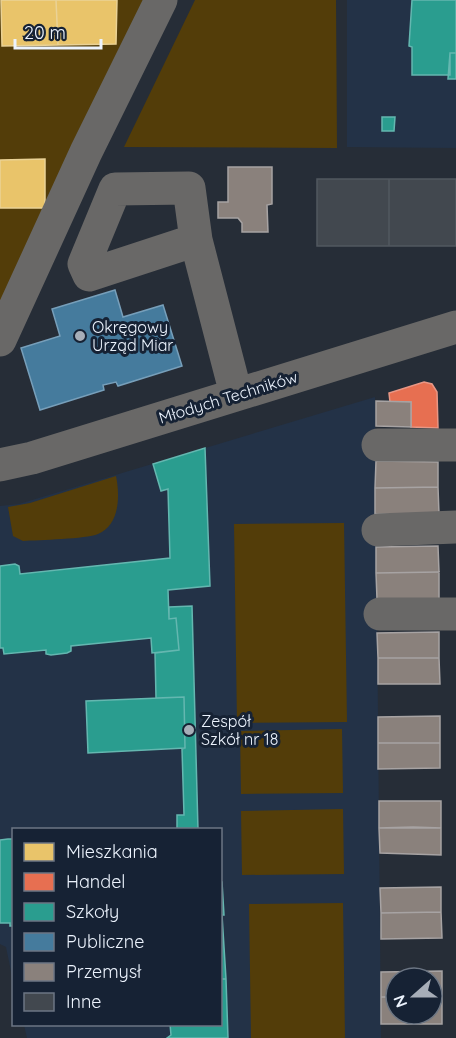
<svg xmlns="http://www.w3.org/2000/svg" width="456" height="1038" font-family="Quicksand,sans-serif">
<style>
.built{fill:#233247}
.green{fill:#533d09}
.homes{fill:#e9c46a;stroke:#ead296;stroke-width:1.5}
.shops{fill:#e76f51;stroke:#e89785;stroke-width:1.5}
.schools{fill:#2a9d8f;stroke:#64b7b0;stroke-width:1.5}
.public{fill:#457b9d;stroke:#779fba;stroke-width:1.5}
.industry{fill:#8a817c;stroke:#a7a3a3;stroke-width:1.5}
.building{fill:#42484f;stroke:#515860;stroke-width:1.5}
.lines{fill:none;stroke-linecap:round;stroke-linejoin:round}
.minor{stroke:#696867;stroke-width:33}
.poi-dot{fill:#a7aeb8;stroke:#162234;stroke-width:2}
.labels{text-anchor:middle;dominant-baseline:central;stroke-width:6;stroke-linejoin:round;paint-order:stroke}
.poi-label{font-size:16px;fill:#ecf3fd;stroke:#162234;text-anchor:start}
.street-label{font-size:16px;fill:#ecf3fd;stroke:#162234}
</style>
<rect width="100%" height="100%" fill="#262d37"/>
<!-- built -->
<path class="built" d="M 347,0 L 456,0 L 456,148 L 347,147 Z
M 375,397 L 381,1038 L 27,1038 L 24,1025 L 220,1024 L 220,830 L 14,830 L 13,981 L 6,947 L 0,944 L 0,506 L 19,504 Z"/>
<!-- green -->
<path class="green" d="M 0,0 L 149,0 L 0,317 Z
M 195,0 L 336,0 L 337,148 L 124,147 Z
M 116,476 C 120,495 120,525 98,534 C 86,539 39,540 23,541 L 13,536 L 8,507 L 30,503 Z
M 344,523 L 347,722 L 237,723 L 234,524 Z
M 342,729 L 343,793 L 241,794 L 240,731 Z
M 343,809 L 344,874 L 242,875 L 241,811 Z
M 343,903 L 345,1038 L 251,1038 L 249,904 Z"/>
<!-- homes -->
<path class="homes" d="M 1,0 L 56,0 L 58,45 L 2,46 Z
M 56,0 L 117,0 L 116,44 L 58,45 Z
M 45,159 L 45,208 L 0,208 L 0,160 Z"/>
<!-- shops -->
<path class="shops" d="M 424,382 L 432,384 L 437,392 L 438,428 L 411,427 L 411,402 L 390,402 L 389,393 Z"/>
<!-- schools -->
<path class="schools" d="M 412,0 L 456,0 L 456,53 L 450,53 L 450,75 L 412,75 L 412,47 L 409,46 Z
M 450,53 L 456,53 L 456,79 L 448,79 Z
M 382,117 L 395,117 L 394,131 L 382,131 Z
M 205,448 L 210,586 L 168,590 L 169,619 L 176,618 L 179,650 L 152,653 L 151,638 L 71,646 L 71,651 L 67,653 L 51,655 L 46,654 L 46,650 L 4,654 L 3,648 L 0,648 L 0,566 L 15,564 L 19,566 L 20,574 L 170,558 L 168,489 L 161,491 L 153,464 Z
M 192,606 L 198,830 L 177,830 L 177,815 L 184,815 L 182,749 L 185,748 L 184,697 L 156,698 L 155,653 L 179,650 L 176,618 L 169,619 L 169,607 Z
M 184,697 L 185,748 L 88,753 L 86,701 Z
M 8,839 L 14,839 L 14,926 L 10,926 L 10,923 L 0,923 L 0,840 Z
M 220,882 L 222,882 L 224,915 L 220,915 Z
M 220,915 L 222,915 L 226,979 L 220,979 Z
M 220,979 L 226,979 L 228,1038 L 167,1038 L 171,1035 L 170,1024 L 220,1024 Z"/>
<!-- public -->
<path class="public" d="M 115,290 L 123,317 L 163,305 L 182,366 L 118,386 L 116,382 L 103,385 L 104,390 L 40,410 L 21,348 L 60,336 L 52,309 Z"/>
<!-- industry -->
<path class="industry" d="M 228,167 L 272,167 L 272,204 L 267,205 L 268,232 L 242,232 L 242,223 L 238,218 L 218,218 L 218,202 L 228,202 Z
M 376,401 L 411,402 L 411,427 L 376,426 Z
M 376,461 L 438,462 L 438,487 L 375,488 Z
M 438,487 L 439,514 L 375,514 L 375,488 Z
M 438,546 L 439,572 L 376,573 L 376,547 Z
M 439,572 L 439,599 L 377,599 L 376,573 Z
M 439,632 L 439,658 L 378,658 L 377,633 Z
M 378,658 L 439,658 L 440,684 L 378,684 Z
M 440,716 L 440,743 L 378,743 L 378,717 Z
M 378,743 L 440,743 L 440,768 L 378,769 Z
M 379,801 L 441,801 L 441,828 L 379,828 Z
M 413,827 L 441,828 L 441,855 L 380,853 L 379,828 Z
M 441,887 L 441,912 L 381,913 L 380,888 Z
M 441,912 L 442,938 L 381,939 L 381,913 Z
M 442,971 L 442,997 L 432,997 L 432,978 L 396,978 L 396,997 L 381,997 L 381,972 Z
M 381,997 L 396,997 L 396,1014 L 432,1014 L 432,997 L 442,997 L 442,1024 L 381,1024 Z"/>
<!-- building -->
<path class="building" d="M 317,179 L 389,179 L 389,246 L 317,246 Z
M 389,179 L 456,179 L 456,246 L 389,246 Z"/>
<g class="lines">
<!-- minor -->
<path class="minor" d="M 196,240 L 89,275 L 84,264 L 115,189 L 189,188 L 196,240 L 236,394
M 0,340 L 86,152 L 161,0
M 378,445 L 456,445
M 0,465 L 32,458 L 456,327
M 378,530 L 456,527
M 380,614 L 456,614"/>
</g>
<!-- markers -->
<g class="poi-dot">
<circle cx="80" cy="336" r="6"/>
<circle cx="189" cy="730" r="6"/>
</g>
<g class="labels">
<!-- poi labels -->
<g class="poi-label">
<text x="92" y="327">Okręgowy<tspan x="92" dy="18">Urząd Miar</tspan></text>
<text x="201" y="721">Zespół<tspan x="201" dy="18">Szkół nr 18</tspan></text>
</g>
<!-- street labels -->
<g class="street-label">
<text transform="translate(228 397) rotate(-17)">Młodych Techników</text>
</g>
</g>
<!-- legend -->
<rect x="12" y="828" width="210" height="198" fill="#162234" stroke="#6c7684" stroke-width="1.5"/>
<rect x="24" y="843" width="30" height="18" fill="#e9c46a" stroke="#6c7684" stroke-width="1.5"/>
<text x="66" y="858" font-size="18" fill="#ecf3fd">Mieszkania</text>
<rect x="24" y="873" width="30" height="18" fill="#e76f51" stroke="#6c7684" stroke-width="1.5"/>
<text x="66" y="888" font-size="18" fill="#ecf3fd">Handel</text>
<rect x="24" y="903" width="30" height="18" fill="#2a9d8f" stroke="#6c7684" stroke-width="1.5"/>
<text x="66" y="918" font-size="18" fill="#ecf3fd">Szkoły</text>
<rect x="24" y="933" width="30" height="18" fill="#457b9d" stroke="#6c7684" stroke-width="1.5"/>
<text x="66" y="948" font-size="18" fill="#ecf3fd">Publiczne</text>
<rect x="24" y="963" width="30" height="18" fill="#8a817c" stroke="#6c7684" stroke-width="1.5"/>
<text x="66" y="978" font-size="18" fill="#ecf3fd">Przemysł</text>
<rect x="24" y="993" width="30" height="18" fill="#42484f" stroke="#6c7684" stroke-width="1.5"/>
<text x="66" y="1008" font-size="18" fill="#ecf3fd">Inne</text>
<!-- north arrow -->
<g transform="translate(414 996) rotate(249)"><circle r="28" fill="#162234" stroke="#6c7684" stroke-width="1.5"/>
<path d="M0-4.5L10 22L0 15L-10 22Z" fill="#a7aeb8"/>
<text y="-9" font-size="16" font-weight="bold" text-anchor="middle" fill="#ecf3fd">N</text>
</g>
<!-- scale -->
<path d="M15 39v9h86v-9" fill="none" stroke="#ecf3fd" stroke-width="3"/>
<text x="24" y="39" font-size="18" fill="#ecf3fd" stroke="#162234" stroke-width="4.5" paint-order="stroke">20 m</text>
</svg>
